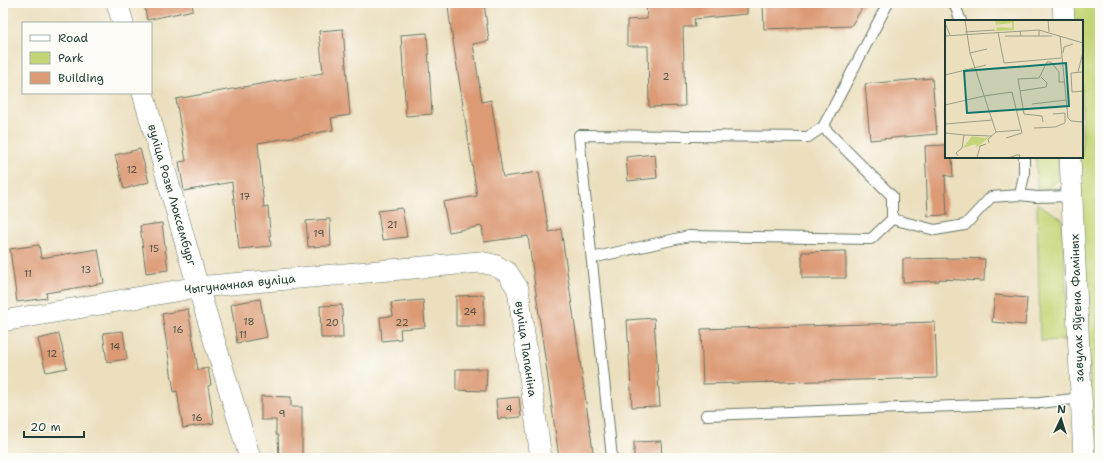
<svg xmlns="http://www.w3.org/2000/svg" width="1103" height="461" font-family="'Shantell Sans',sans-serif">
<style>
.green{fill:#c4d577;stroke:#728956}
.building{fill:#dc9a75}
.lines{fill:none;stroke-linecap:round;stroke-linejoin:round}
.lane-casing{stroke:#667664;stroke-width:12}
.street-casing{stroke:#667664;stroke-width:22}
.lane{stroke:#fff;stroke-width:10}
.street{stroke:#fff;stroke-width:21}
.labels{text-anchor:middle;dominant-baseline:central;stroke-width:3;stroke-linejoin:round;paint-order:stroke}
.number-label{font-size:10px;fill:#4e5444}
.street-label{font-size:12px;fill:#1f3d34;stroke:#fdfcf7}
.inset-road{fill:none;stroke:#999e87;stroke-width:1}
.view{fill:#0f766e;fill-opacity:0.15;stroke:#0f766e;stroke-width:2}
.inset-edge{fill:none;stroke:#1f3d34;stroke-width:2}
</style>
<rect width="100%" height="100%" fill="#fdfcf7"/>
<filter id="ink" filterUnits="userSpaceOnUse"><feTurbulence type="fractalNoise" baseFrequency=".025" numOctaves="2"/><feDisplacementMap in="SourceGraphic" scale="8" xChannelSelector="R" yChannelSelector="G"/><feConvolveMatrix kernelMatrix="1 2 1 2 8 2 1 2 1" color-interpolation-filters="sRGB"/></filter>
<filter id="wash" filterUnits="userSpaceOnUse"><feTurbulence type="fractalNoise" baseFrequency=".012" numOctaves="4" result="noise"/><feDisplacementMap in="SourceGraphic" scale="16" xChannelSelector="R" yChannelSelector="G"/><feGaussianBlur stdDeviation="0.9" result="paint"/><feColorMatrix in="noise" values="0 0 0 0 0 0 0 0 0 0 0 0 0 0 0 0 0 1.4 0 .05"/><feComposite in="paint" operator="in"/></filter>
<g filter="url(#wash)">
<rect width="100%" height="100%" fill="#ebdfbe"/>
<!-- green -->
<path class="green" d="M 1071,3 L 1098,3 L 1097,356 L 1100,418 L 1100,458 L 1094,458 L 1078,157 L 1082,157 L 1082,21 L 1072,21 Z
M 1036,157 L 1058,157 L 1058,180 L 1048,188 L 1037,189 Z
M 1037,203 L 1062,219 L 1069,340 L 1040,341 Z"/>
<g id="blocks">
<!-- building -->
<path class="building" d="M 144,3 L 192,3 L 193,10 L 147,20 Z
M 448,3 L 484,3 L 489,41 L 473,44 L 482,102 L 491,100 L 503,177 L 539,172 L 549,232 L 561,229 L 594,458 L 559,458 L 528,236 L 484,242 L 482,226 L 449,232 L 443,202 L 477,196 L 449,15 Z
M 646,3 L 747,3 L 747,14 L 694,19 L 695,27 L 683,27 L 685,106 L 649,107 L 648,46 L 627,46 L 627,20 L 647,19 Z
M 763,3 L 865,3 L 851,26 L 764,29 Z
M 343,29 L 350,115 L 331,118 L 333,130 L 258,143 L 264,208 L 268,207 L 271,246 L 239,249 L 232,182 L 184,191 L 179,162 L 186,161 L 176,99 L 323,73 L 319,31 Z
M 427,33 L 432,114 L 406,116 L 401,35 Z
M 932,78 L 937,134 L 870,140 L 865,84 Z
M 946,145 L 946,157 L 952,157 L 953,177 L 945,175 L 947,215 L 928,216 L 925,146 Z
M 140,149 L 149,182 L 124,189 L 115,155 Z
M 655,154 L 657,178 L 628,181 L 626,157 Z
M 402,208 L 407,237 L 382,240 L 378,211 Z
M 330,219 L 331,246 L 308,247 L 306,221 Z
M 162,223 L 168,270 L 146,273 L 140,226 Z
M 39,245 L 41,258 L 98,249 L 104,283 L 46,293 L 47,298 L 17,302 L 10,249 Z
M 846,251 L 846,278 L 802,278 L 802,252 Z
M 960,258 L 985,259 L 984,281 L 939,279 L 939,281 L 903,282 L 903,259 Z
M 484,295 L 484,326 L 456,326 L 456,296 Z
M 995,295 L 1027,298 L 1025,325 L 992,322 Z
M 260,299 L 267,337 L 237,343 L 231,304 Z
M 423,300 L 425,327 L 400,329 L 401,339 L 382,341 L 380,317 L 393,316 L 391,303 Z
M 342,305 L 343,338 L 321,338 L 320,306 Z
M 188,309 L 198,370 L 208,368 L 211,385 L 208,386 L 214,423 L 183,428 L 177,391 L 174,392 L 162,314 Z
M 654,318 L 660,406 L 632,407 L 627,320 Z
M 935,322 L 937,378 L 703,384 L 701,329 Z
M 123,331 L 127,359 L 107,362 L 103,333 Z
M 59,334 L 67,368 L 46,372 L 38,339 Z
M 456,369 L 487,369 L 486,391 L 456,390 Z
M 261,396 L 291,397 L 291,407 L 302,407 L 302,458 L 279,458 L 278,435 L 276,435 L 276,420 L 261,420 Z
M 519,397 L 521,417 L 498,419 L 496,399 Z
M 661,441 L 662,458 L 634,458 L 634,442 Z"/>
</g>
</g>
<g filter="url(#ink)">
<use href="#blocks" fill-opacity="0" stroke="#667664" stroke-width="1"/>
<g class="lines">
<!-- lane casing -->
<g class="lane-casing">
<path id="lane" d="M 954,3 L 961,21
M 1024,157 L 1024,175 L 1020,195 L 1037,197 L 1072,196
M 892,219 L 935,230 L 965,225 L 991,197 L 1020,195
M 592,258 L 689,236 L 871,239 L 892,219 L 892,196 L 823,127
M 706,415 L 1040,403 L 1081,398
M 612,458 L 579,135 L 808,137 L 823,127 L 888,3"/>
</g>
<!-- street casing -->
<g class="street-casing">
<path id="street" d="M 117,3 L 123,23
M 1063,3 L 1064,21
M 143,93 L 198,287 L 250,458
M 1070,157 L 1084,458
M 3,321 L 198,287 L 480,262 L 494,265 L 507,272 L 518,289 L 541,458"/>
</g>
<!-- lane -->
<use href="#lane" class="lane"/>
<!-- street -->
<use href="#street" class="street"/>
</g>
</g>
<g class="labels">
<!-- number labels -->
<g class="number-label">
<text x="666" y="76">2</text>
<text x="132" y="169">12</text>
<text x="245" y="196">17</text>
<text x="392" y="224">21</text>
<text x="319" y="233">19</text>
<text x="154" y="248">15</text>
<text x="86" y="269">13</text>
<text x="28" y="273">11</text>
<text x="470" y="311">24</text>
<text x="249" y="321">18</text>
<text x="332" y="322">20</text>
<text x="402" y="322">22</text>
<text x="178" y="329">16</text>
<text x="243" y="334">11</text>
<text x="115" y="346">14</text>
<text x="52" y="353">12</text>
<text x="509" y="408">4</text>
<text x="282" y="413">9</text>
<text x="197" y="417">16</text>
</g>
<!-- street labels -->
<g class="street-label">
<text transform="translate(172 195) rotate(74)">вуліца Розы Люксембург</text>
<text transform="translate(240 284) rotate(-6)">Чыгуначная вуліца</text>
<text transform="translate(1077 308) rotate(-92)">завулак Яўгена Фаміных</text>
<text transform="translate(526 349) rotate(82)">вуліца Папаніна</text>
</g>
</g>
<!-- overview -->
<g transform="translate(945 20)">
<rect width="138" height="138" fill="#ebdfbe"/>
<path d="M 50,0 L 69,1 L 69,10 L 51,11 L 52,7 L 67,8 L 67,3 L 51,5 ZM 27,116 L 39,118 L 44,117 L 32,127 L 30,124 L 18,128 Z" fill="#c4d577"/>
<path class="inset-road" d="M 20,0 L 25,33 L 51,112M 103,0 L 104,12M 0,3 L 5,15M 75,11 L 76,16 L 94,16 L 94,10M 20,12 L 50,10M 53,12 L 59,43 L 116,38M 0,16 L 94,10 L 138,23M 60,16 L 76,16M 94,16 L 107,16M 115,16 L 123,98 L 126,101 L 138,102M 25,33 L 42,29M 118,33 L 119,27 L 128,24M 133,52 L 138,32M 138,52 L 126,53 L 127,72 L 138,71M 0,55 L 41,45M 75,71 L 101,67 L 102,63 L 96,57M 87,84 L 121,80M 0,85 L 39,76 L 67,72 L 77,113 L 61,118M 108,94 L 120,93M 98,102 L 97,96 L 79,94 L 73,59 L 94,58 L 102,42 L 106,42 L 114,52 L 114,62 L 119,62M 0,104 L 48,100M 89,108 L 110,107 L 120,103 L 120,93M 0,113 L 19,115M 44,123 L 43,119 L 51,112 L 75,110M 13,136 L 11,133 L 17,128 L 19,115 L 47,116M 32,138 L 35,126 L 41,124M 63,138 L 72,135 L 75,135 L 74,138"/>
<path class="view" d="M 121,43 L 124,86 L 22,93 L 19,51 Z"/>
<rect width="138" height="138" class="inset-edge"/>
</g>
<!-- margin -->
<rect width="1103" height="461" fill="none" stroke="#fdfcf7" stroke-width="16"/>
<!-- legend -->
<rect x="22" y="22" width="130" height="72" fill="#fdfcf7" stroke="#a4b0a9"/>
<rect x="30" y="35" width="20" height="6" fill="#ffffff" stroke="#a4b0a9"/>
<text x="58" y="42" font-size="12" fill="#1f3d34">Road</text>
<rect x="30" y="52" width="20" height="12" fill="#c4d577" stroke="#a4b0a9"/>
<text x="58" y="62" font-size="12" fill="#1f3d34">Park</text>
<rect x="30" y="72" width="20" height="12" fill="#dc9a75" stroke="#a4b0a9"/>
<text x="58" y="82" font-size="12" fill="#1f3d34">Building</text>
<!-- north arrow -->
<g transform="translate(1061 419) rotate(4)" stroke="#fdfcf7" stroke-width="3" paint-order="stroke">
<path d="M0-3L7 15L0 10L-7 15Z" fill="#1f3d34"/>
<text y="-6" font-size="11" font-weight="bold" text-anchor="middle" fill="#1f3d34">N</text>
</g>
<!-- scale -->
<path d="M24 431v6h60v-6" fill="none" stroke="#1f3d34" stroke-width="2"/>
<text x="30" y="431" font-size="12" fill="#1f3d34" stroke="#fdfcf7" stroke-width="3" paint-order="stroke">20 m</text>
</svg>
